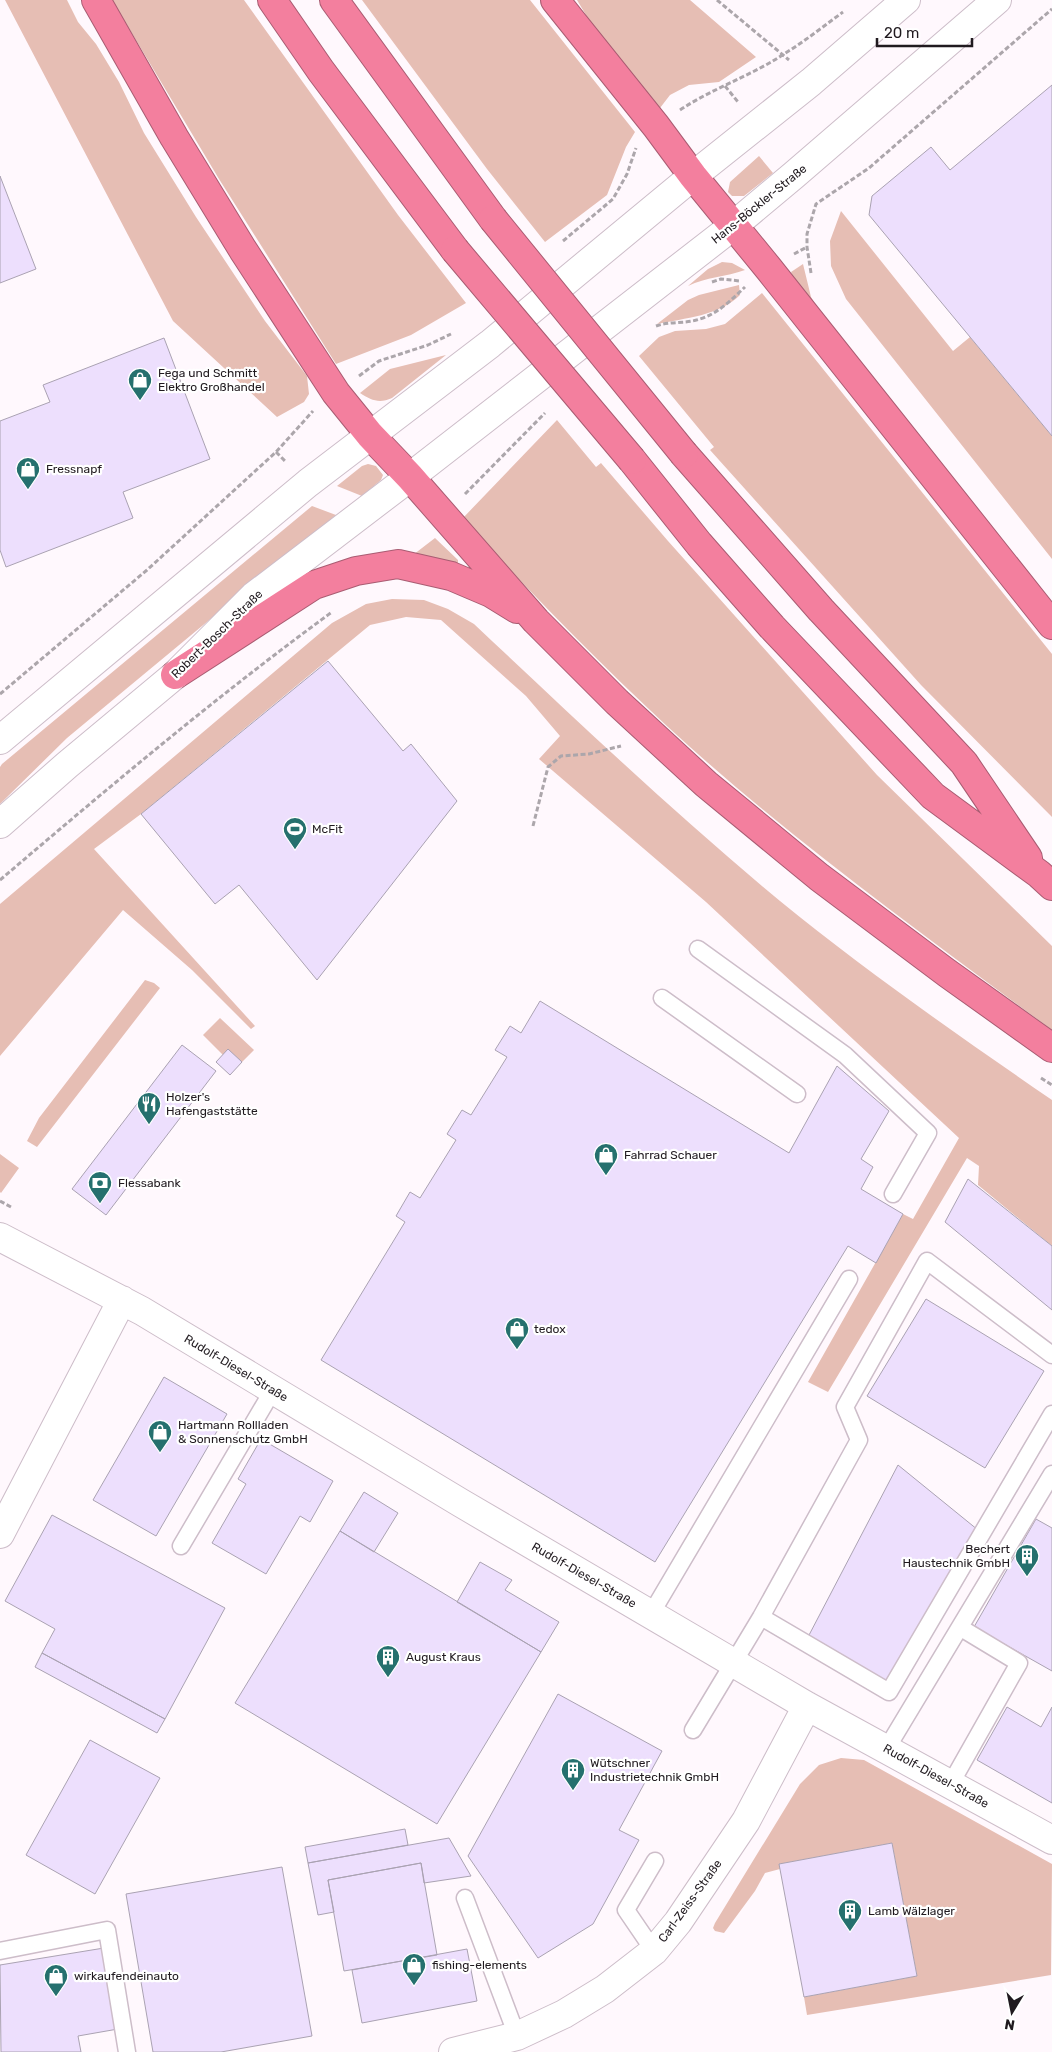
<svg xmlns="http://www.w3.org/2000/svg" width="1052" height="2052" font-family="Rubik,sans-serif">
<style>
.green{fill:#e6beb4}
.building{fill:#eddffd;stroke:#aaa2b2}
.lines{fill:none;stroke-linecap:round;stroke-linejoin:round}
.lane-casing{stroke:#cdbdc9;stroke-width:19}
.street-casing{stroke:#cdbdc9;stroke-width:30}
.secondary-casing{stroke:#cdbdc9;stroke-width:30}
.highway-casing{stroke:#a95c72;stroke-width:30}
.path{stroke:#aca6ab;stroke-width:3;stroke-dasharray:5 2.5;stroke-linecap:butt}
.lane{stroke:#fff;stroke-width:16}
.street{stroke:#fff;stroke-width:28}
.secondary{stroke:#fff;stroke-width:28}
.highway{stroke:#f37f9e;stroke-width:28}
.highway-bridge-casing{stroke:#a95c72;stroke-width:30;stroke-linecap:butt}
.highway-bridge{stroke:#f37f9e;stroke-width:28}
.labels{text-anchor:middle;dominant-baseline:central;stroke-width:4.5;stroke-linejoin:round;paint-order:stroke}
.street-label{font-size:12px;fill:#201a1f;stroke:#fff}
.poi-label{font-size:12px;fill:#201a1f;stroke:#fff;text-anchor:start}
</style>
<rect width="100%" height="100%" fill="#fff8fd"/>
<!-- green -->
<path class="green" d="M 5,0 L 67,0 L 78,22 L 96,44 L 119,82 L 144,133 L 196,217 L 265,321 L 307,376 L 309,394 L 304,402 L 277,417 L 173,321 Z
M 112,0 L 244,0 L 398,215 L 466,303 L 411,335 L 336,364 L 219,179 Z
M 362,0 L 530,0 L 635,132 L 626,147 L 607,195 L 545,242 L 487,169 Z
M 577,0 L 690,0 L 756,57 L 719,82 L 689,85 L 670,95 L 660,108 L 645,94 L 601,40 Z
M 759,156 L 773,173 L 744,196 L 732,196 L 728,192 L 730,182 Z
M 841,211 L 953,351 L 970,337 L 1052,436 L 1052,559 L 846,299 L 831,266 L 830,241 Z
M 722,262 L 732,263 L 745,270 C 726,277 706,277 688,286 L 708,269 Z
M 803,264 L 811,297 L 819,311 L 795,282 L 791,272 Z
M 739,285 L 740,295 C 719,316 685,318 657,324 L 688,300 L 699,295 Z
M 762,293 L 1052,654 L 1052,817 L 921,685 L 710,450 L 714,447 L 639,356 L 659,337 L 675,331 L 706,329 L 725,324 Z
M 446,355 L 392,398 C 379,404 371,400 360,393 L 390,369 Z
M 557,420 L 596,467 L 601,463 L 668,541 L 877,775 L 1052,946 L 1052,1030 C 929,939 804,849 690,747 C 610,675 535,597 462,519 Z
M 368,464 L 376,466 L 383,475 L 381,480 L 362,496 L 337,486 L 362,466 Z
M 312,506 L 336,515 L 67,738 L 0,804 L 0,767 L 2,764 Z
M 435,538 L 458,560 L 458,566 L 409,558 Z
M 392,599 L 424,600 L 448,609 L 474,624 C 574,718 674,813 780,901 C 867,972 959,1036 1052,1100 L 1052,1246 L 978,1185 L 979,1166 L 967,1158 L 828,1392 L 808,1382 L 903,1214 L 913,1219 L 959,1138 L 706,902 L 539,759 L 560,736 L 526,696 L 441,620 L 406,617 L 370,625 L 141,814 L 94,849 L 255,1026 L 251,1029 L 192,970 L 123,910 L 0,1056 L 0,904 L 332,623 L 366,604 Z
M 145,980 L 154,983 L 160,988 L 37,1147 L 27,1141 L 39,1118 Z
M 220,1018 L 254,1050 L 242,1062 L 228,1050 L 223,1055 L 203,1035 Z
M 0,1154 L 19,1168 L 1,1193 L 0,1192 Z
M 841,1758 L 864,1760 L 1052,1864 L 1051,1975 L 807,2015 L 804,1997 L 917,1976 L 892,1843 L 780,1864 L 780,1869 L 765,1873 L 755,1891 L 724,1933 L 715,1931 L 713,1928 L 715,1923 L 800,1784 L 819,1765 Z"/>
<!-- building -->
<path class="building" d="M 1052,85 L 1052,436 L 869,215 L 872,196 L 931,147 L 950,170 Z
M 0,176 L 36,269 L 0,283 Z
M 164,338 L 210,459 L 123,492 L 133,518 L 6,567 L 0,550 L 0,421 L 50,402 L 43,385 Z
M 328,661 L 403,751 L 411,744 L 457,801 L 317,980 L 239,885 L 215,904 L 141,814 Z
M 540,1001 L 789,1153 L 837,1066 L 889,1111 L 861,1159 L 873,1167 L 861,1189 L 903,1214 L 876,1263 L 848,1246 L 655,1562 L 321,1360 L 405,1222 L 396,1216 L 410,1192 L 420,1198 L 456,1140 L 447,1134 L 462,1110 L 471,1115 L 507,1057 L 495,1050 L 510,1026 L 521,1033 Z
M 182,1045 L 216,1071 L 106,1215 L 72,1189 Z
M 228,1049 L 242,1062 L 230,1075 L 216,1062 Z
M 968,1179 L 1052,1246 L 1052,1310 L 945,1222 Z
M 926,1299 L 1044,1371 L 985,1468 L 867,1396 Z
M 164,1377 L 227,1414 L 156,1536 L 93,1500 Z
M 261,1439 L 333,1481 L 310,1522 L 300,1516 L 266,1574 L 212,1543 L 246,1484 L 238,1479 Z
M 898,1465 L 978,1530 L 888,1683 L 808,1637 Z
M 364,1492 L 398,1513 L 374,1552 L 340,1531 Z
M 52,1515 L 225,1608 L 165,1719 L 42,1653 L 55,1629 L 5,1601 Z
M 1036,1519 L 1052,1528 L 1052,1671 L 974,1627 Z
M 340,1531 L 541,1652 L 437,1824 L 235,1703 Z
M 480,1562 L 512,1580 L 505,1590 L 559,1622 L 541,1652 L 457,1602 Z
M 42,1653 L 165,1719 L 157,1733 L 35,1667 Z
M 558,1694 L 662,1751 L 619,1830 L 639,1840 L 593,1924 L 538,1958 L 468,1856 Z
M 1007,1707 L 1041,1727 L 1052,1707 L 1052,1803 L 977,1760 Z
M 90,1740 L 160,1778 L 95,1894 L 26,1855 Z
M 405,1829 L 408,1845 L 308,1863 L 305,1847 Z
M 449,1838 L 471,1876 L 424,1883 L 421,1863 L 328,1880 L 334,1912 L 318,1915 L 308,1863 Z
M 892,1843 L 917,1976 L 804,1997 L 779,1864 Z
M 421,1863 L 437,1955 L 344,1971 L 328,1880 Z
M 282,1867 L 312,2036 L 221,2052 L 153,2052 L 126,1894 Z
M 104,1948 L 118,2029 L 78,2036 L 81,2052 L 1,2052 L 0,1965 Z
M 467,1949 L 477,2001 L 362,2023 L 352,1970 Z"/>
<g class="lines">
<!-- lane casing -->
<g class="lane-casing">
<path id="lane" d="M 698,949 L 845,1055 L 928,1133 L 893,1194
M 662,998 L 797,1094
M 181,1546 L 273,1390
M 651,1614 L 849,1279
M 761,1617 L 889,1692 L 1052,1414
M 693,1730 L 761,1617 L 859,1440 L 845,1407 L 927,1261 L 1052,1355
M 887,1748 L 1052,1474
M 950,1785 L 1019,1663 L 961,1628
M 465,1898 L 517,2036
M 0,1951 L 107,1930 L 127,2052
M 654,1951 L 626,1910 L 655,1861"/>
</g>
<!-- street casing -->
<g class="street-casing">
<path id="street" d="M 0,1237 L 142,1311 L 461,1503 L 807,1706 L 1052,1840
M 0,1534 L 122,1300
M 453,2052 L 517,2036 L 564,2014 L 605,1989 L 654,1951 L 678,1922 L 746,1821 L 807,1706"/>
</g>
<!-- secondary casing -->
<g class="secondary-casing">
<path id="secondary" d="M 0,740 L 308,483 L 490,344 L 693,176 L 811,82 L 906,0
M 0,824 L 67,765 L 175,675 L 254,596 L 410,477 L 733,226 L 794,175 L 997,0"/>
</g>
<!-- highway casing -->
<g class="highway-casing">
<path id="highway" d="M 96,0 L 174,137 L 243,250 L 336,393 L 370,435 L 410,477 L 536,621 L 617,702 L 706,784 L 819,877 L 947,973 L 1052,1048
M 272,0 L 321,71 L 455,250
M 334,0 L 493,219
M 555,0 L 656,126 L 693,176 L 769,269 L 1052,625
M 684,454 L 821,610 L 964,763 L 1028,858
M 632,460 L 699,544 L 772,627 L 933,796 L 1039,874 L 1052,886
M 175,675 L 314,585 L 356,571 L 398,564 L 451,576 L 491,593 L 517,609"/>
</g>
<!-- path -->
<path class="path" d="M 717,0 L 789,60
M 725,86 L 738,102
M 680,110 C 713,88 751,76 784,54 C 805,41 824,26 843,12
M 563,241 L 613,199 L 627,174 L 636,148
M 794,254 L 807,247
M 811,273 L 807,247 L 807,234 L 816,204 L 869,168 L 1052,9
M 712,282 L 721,279 L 740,281
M 656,326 C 670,321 686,324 700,319 C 719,313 731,300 745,287
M 359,376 L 379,361 L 428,345 L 451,334
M 276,452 L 286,462
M 465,494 L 545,413
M 0,694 L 147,570 L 276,452 L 313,411
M 533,826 L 548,767 L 561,756 L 589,754 L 621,746
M 0,880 C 108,788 217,696 332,612
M 1041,1078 L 1052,1085
M 0,1201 L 11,1207"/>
<!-- lane -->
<use href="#lane" class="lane"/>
<!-- street -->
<use href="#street" class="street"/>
<!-- secondary -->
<use href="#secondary" class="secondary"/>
<!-- highway -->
<use href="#highway" class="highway"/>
<!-- highway-bridge casing -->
<g class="highway-bridge-casing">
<path id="highway-bridge" d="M 493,219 L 684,454
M 455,250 L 632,460"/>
</g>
<!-- highway-bridge -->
<use href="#highway-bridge" class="highway-bridge"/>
</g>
<!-- icons -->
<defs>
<g id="shop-pin" transform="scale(1.25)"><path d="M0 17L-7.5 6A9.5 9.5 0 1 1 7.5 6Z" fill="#25706e" stroke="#fff"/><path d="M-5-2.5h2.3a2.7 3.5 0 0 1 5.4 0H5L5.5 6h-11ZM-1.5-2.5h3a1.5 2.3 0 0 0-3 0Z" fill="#fff"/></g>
<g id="stadium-pin" transform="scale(1.25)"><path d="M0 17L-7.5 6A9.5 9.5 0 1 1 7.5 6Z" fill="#25706e" stroke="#fff"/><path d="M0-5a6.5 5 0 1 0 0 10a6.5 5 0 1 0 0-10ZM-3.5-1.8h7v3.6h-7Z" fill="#fff"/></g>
<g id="restaurant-pin" transform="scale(1.25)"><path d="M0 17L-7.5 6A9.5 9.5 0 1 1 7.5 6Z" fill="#25706e" stroke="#fff"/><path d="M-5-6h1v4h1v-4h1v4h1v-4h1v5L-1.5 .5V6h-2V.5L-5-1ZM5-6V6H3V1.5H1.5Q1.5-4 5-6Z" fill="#fff"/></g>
<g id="bank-pin" transform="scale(1.25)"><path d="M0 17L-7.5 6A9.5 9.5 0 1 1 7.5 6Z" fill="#25706e" stroke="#fff"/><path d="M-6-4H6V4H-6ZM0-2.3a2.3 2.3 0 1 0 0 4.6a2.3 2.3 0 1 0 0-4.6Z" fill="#fff"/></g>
<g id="building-pin" transform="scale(1.25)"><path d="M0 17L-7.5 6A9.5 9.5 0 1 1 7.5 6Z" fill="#25706e" stroke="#fff"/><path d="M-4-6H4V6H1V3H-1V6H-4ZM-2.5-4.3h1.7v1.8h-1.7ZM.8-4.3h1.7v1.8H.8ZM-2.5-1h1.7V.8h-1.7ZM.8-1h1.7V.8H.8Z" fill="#fff"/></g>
</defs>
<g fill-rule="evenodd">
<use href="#shop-pin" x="140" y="380"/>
<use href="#shop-pin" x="28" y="469"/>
<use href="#stadium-pin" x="295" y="829"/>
<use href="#restaurant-pin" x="149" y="1104"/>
<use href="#shop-pin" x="606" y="1155"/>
<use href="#bank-pin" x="100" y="1183"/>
<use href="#shop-pin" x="517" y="1329"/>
<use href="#shop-pin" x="160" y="1432"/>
<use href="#building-pin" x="1027" y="1556"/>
<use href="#building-pin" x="388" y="1657"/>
<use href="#building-pin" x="573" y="1770"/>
<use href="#building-pin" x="850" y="1911"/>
<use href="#shop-pin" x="414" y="1965"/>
<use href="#shop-pin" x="56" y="1976"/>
</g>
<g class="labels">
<!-- street labels -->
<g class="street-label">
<text transform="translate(759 204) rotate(-39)">Hans-Böckler-Straße</text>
<text transform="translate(217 634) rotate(-44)">Robert-Bosch-Straße</text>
<text transform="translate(236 1368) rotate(31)">Rudolf-Diesel-Straße</text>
<text transform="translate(584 1575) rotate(30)">Rudolf-Diesel-Straße</text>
<text transform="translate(936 1776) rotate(29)">Rudolf-Diesel-Straße</text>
<text transform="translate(690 1901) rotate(-54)">Carl-Zeiss-Straße</text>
</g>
<!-- poi labels -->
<g class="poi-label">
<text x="158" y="373">Fega und Schmitt<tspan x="158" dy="14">Elektro Großhandel</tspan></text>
<text x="46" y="469">Fressnapf</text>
<text x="312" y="829">McFit</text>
<text x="166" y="1097">Holzer's<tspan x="166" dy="14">Hafengaststätte</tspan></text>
<text x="624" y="1155">Fahrrad Schauer</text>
<text x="118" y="1183">Flessabank</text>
<text x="534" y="1329">tedox</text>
<text x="178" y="1425">Hartmann Rollladen<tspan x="178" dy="14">&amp; Sonnenschutz GmbH</tspan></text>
<text x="1010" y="1549" text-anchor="end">Bechert<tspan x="1010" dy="14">Haustechnik GmbH</tspan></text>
<text x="406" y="1657">August Kraus</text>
<text x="590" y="1763">Wütschner<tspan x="590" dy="14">Industrietechnik GmbH</tspan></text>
<text x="868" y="1911">Lamb Wälzlager</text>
<text x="432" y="1965">fishing-elements</text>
<text x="74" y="1976">wirkaufendeinauto</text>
</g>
</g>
<!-- north arrow -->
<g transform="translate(1012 2012) rotate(190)" stroke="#ffffff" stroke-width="4" paint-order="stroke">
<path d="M0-4L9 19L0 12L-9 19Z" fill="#201a1f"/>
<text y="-8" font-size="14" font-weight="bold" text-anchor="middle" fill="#201a1f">N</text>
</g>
<!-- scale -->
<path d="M877 38v8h95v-8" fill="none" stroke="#201a1f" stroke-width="2.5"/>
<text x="884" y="38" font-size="15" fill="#201a1f" stroke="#ffffff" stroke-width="4" paint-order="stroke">20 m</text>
</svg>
